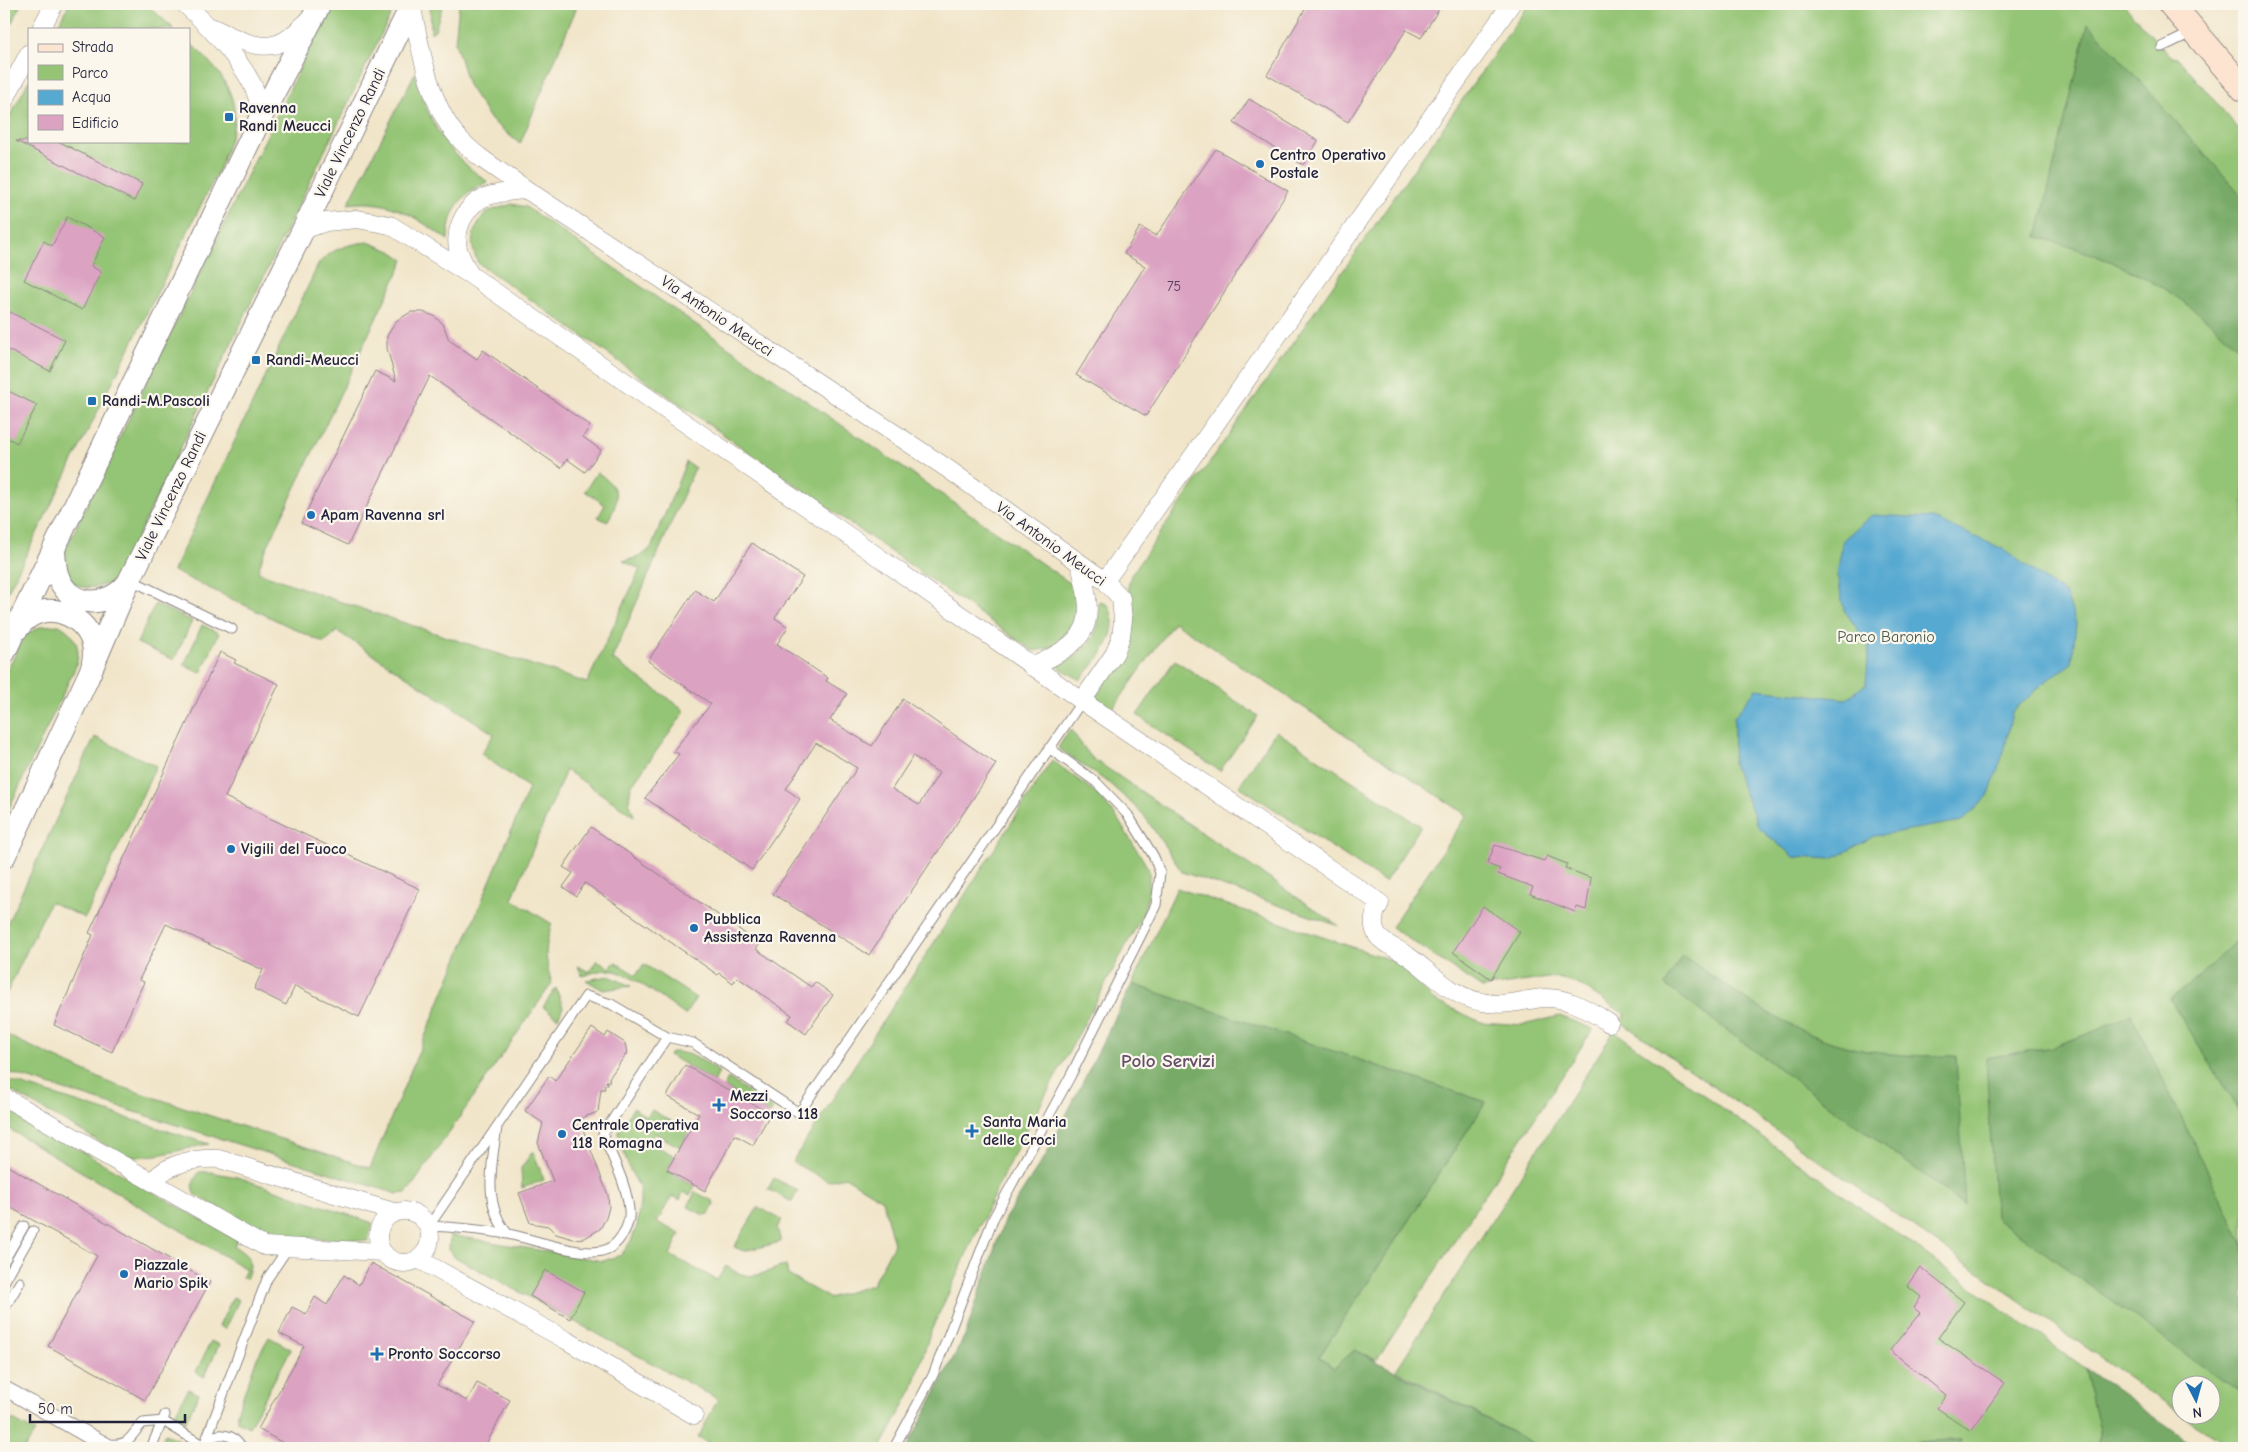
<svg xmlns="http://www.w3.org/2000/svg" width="2248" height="1452" font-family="'Comic Neue',sans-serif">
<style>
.green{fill:#94c474;stroke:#5b7358}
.forest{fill:#7a6;stroke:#4c6650}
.water{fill:#56a9d1;stroke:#3c6686}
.building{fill:#dba2c2;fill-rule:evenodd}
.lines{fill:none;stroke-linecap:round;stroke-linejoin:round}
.service-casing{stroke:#8a8482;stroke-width:11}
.minor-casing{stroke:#8a8482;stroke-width:19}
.tertiary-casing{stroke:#8a8482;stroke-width:24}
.secondary-casing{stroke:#8a8482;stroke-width:27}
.service{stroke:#fff;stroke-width:9}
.minor{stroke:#fff;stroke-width:18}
.tertiary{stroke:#fff;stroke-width:22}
.secondary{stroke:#fde4d1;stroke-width:25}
.poi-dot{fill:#1f6fb2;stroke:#fbf7ec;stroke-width:2}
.labels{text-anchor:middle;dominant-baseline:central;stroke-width:4.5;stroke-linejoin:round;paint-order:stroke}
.number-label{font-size:14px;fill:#50425d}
.poi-label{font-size:16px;font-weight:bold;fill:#22223b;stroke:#fbf7ec;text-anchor:start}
.street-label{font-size:16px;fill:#22223b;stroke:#fbf7ec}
.park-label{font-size:16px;fill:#4a5b4f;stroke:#fbf7ec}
.quarter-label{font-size:19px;font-weight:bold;fill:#634f6a;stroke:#fbf7ec}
</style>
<rect width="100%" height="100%" fill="#fbf7ec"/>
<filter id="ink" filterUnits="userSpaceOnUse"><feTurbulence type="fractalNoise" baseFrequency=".02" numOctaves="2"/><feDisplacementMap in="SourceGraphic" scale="10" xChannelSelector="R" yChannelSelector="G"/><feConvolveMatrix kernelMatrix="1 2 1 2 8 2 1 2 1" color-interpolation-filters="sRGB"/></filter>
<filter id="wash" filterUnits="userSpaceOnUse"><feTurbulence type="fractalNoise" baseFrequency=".0096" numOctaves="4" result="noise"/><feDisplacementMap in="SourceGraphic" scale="20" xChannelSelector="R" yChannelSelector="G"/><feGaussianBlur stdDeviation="1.12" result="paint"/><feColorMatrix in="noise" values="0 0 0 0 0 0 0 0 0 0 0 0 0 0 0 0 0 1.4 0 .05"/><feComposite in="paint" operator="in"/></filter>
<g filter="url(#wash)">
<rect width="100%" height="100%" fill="#f1e5c9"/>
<!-- green -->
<path class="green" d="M 4,4 L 21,4 L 4,39 Z
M 69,4 L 146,4 L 174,29 L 56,29 Z
M 331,4 L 396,4 L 117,579 C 102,588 74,595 66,572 C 64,566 65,558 64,552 Z
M 430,4 L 443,4 L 435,30 L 431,33 Z
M 459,4 L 578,4 L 520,144 L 491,120 L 468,85 L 455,42 Z
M 1529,4 L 2123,4 L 2170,56 L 2177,57 L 2244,135 L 2244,1448 L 2231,1448 L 2182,1415 L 2210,1414 L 2210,1384 L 2180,1384 L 2180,1413 L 1621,1022 L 1626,1015 L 1582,986 L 1555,977 L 1482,988 L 1391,927 L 1467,815 L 1174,622 L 1112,710 L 1095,698 L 1124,652 L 1130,634 L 1135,613 L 1128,587 L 1131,575 Z
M 189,42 C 213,64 241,91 233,128 C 230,140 225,153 221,165 L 4,599 L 4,128 L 29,80 L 29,141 L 189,141 Z
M 415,73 C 427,121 447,154 488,182 C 461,195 449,208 448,240 C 415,217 391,198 348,204 Z
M 512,204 L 526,207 L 1067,581 C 1072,588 1077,594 1077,603 C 1078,615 1068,634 1059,642 C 1052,648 1042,650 1033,651 L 478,263 C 468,240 472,233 486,212 Z
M 368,242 L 391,251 L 404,260 L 262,558 L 258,572 L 338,601 L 587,683 L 640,569 L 623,561 C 636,558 643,557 652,546 L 686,462 L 695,468 L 612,659 L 682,708 L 684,713 L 631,786 L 629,801 L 634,816 L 566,770 L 512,899 L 552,924 C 544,946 545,962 552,983 L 412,1186 L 406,1193 L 397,1194 L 4,1071 L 4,1034 L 110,1083 L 370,1168 L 529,788 L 481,754 L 494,734 L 337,631 L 324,643 L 173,571 L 319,263 C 333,248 349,244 368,242 Z
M 597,472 C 620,488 621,499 607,522 L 598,517 L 605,505 L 585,491 Z
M 1099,601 L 1108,605 C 1110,610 1113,616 1113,621 C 1114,643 1094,664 1080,680 L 1057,666 C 1087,652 1102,635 1099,601 Z
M 155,604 L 192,621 L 174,660 L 137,643 Z
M 59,625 C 76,634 81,648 76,666 L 4,819 L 4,676 L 25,635 L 41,626 Z
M 202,625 L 219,633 L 201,673 L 184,665 Z
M 1175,660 L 1258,716 L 1220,771 L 1137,715 Z
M 1070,729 L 1092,758 L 1339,926 L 1182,872 L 1143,814 L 1110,784 L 1058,748 Z
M 1276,731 L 1421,826 L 1385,882 L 1239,786 Z
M 95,737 L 156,766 L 85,918 L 50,902 L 4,999 L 4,930 Z
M 1052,760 L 1097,794 L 1115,815 L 1142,858 L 1149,870 L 1149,892 L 1142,916 L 1007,1167 L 930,1333 L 913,1388 L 881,1448 L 719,1448 L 698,1438 L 718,1399 L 453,1256 L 449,1250 L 450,1235 L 603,1261 L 621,1255 L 631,1241 L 637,1226 L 640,1202 L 640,1188 L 629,1168 L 618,1133 L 633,1108 L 647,1117 L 652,1110 L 703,1140 L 701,1144 L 686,1136 L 680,1147 L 654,1133 L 648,1142 L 675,1156 L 667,1170 L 695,1186 L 690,1195 L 683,1192 L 680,1200 L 672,1196 L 657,1222 L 680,1234 L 670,1255 L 717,1280 L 726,1266 C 751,1283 759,1274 786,1265 L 788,1275 L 829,1298 L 872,1285 L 894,1244 L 882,1200 L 845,1177 L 828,1181 L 792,1162 Z
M 1177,888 L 1400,963 L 1433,1000 L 1481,1022 L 1523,1025 L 1560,1016 L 1593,1029 L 1377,1360 L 1355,1350 L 1334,1368 L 1319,1357 L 1486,1102 L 1132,984 Z
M 597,960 L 610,968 L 615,962 L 636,975 L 644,964 L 696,998 L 685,1015 C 669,1004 626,969 608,970 C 599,970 590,974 582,976 L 578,966 L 589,972 Z
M 609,976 L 631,986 L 603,990 L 586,980 Z
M 556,988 L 563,1007 L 558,1018 L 543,1007 Z
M 1614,1031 L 2085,1368 L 2100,1436 L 2098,1448 L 1960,1448 L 1961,1440 L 1919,1441 L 1905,1448 L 1542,1448 L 1396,1370 Z
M 673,1052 C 691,1052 705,1062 719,1072 L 714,1082 L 669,1055 Z
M 728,1078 L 773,1109 L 770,1114 L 724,1087 Z
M 4,1079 L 209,1144 C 181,1149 152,1160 123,1155 L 4,1087 Z
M 4,1107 L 237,1240 L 234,1246 C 250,1257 254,1260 246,1279 L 242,1278 L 246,1269 L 4,1126 Z
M 533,1151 L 544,1180 L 522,1188 L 521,1168 Z
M 199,1172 L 210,1172 L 237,1177 L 373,1223 L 368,1241 L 271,1236 L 194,1194 L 192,1184 Z
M 774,1178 L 798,1191 L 792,1202 L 768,1189 Z
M 695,1192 L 713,1201 L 714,1205 L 709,1214 L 704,1215 L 688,1207 Z
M 758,1207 L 782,1220 L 777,1228 L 781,1242 L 744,1251 L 734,1247 Z
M 233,1297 L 239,1300 L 225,1329 L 219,1326 Z
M 269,1337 L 291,1349 L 249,1427 L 237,1421 L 237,1412 L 257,1358 Z
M 211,1341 L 219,1345 L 204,1377 L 196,1372 Z
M 188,1389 L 199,1394 L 185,1422 L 174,1416 Z
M 4,1415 L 35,1432 L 25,1448 L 15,1448 L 4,1442 Z
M 165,1434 L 181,1441 L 177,1448 L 158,1448 Z"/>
<!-- forest -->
<path class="forest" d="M 2088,23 L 2244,198 L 2244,355 C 2188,293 2117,258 2037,237 Z
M 2244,932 L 2244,1118 L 2170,999 L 2200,976 Z
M 1682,955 C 1736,993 1791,1035 1857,1049 C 1889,1056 1923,1056 1956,1056 L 1965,1205 L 1665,985 Z
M 1132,984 L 1486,1102 L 1319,1357 L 1334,1368 L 1355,1350 L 1542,1448 L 907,1448 L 965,1335 L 1005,1218 L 1046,1155 Z
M 2131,1014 L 2244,1246 L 2244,1396 L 1995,1217 L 1986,1058 L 2052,1047 L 2098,1030 Z
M 2085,1368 L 2197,1448 L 2098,1448 L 2100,1436 Z
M 1961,1440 L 1960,1448 L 1905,1448 L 1919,1441 Z"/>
<!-- water -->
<path class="water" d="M 1872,515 L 1932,518 L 2003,549 L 2066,595 L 2076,623 L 2072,663 L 2046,681 L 2012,712 L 2005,748 L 1989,795 L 1962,821 L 1874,836 L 1833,859 L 1794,857 L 1759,828 L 1733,764 L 1734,717 L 1756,689 L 1846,699 L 1866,684 L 1869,646 L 1844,610 L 1837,575 L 1843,540 Z"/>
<g id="blocks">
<!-- building -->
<path class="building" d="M 1308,4 L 1442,4 L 1421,38 L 1406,30 L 1348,122 L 1267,75 Z
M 1249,99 L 1318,141 L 1303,165 L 1234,123 Z
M 16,141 L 58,141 L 142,184 L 134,201 Z
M 1216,149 L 1288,191 L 1146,416 L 1076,375 L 1145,266 L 1124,254 L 1140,227 L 1156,236 Z
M 67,217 L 105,237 L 91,266 L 101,272 L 82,310 L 24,280 L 44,241 L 52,246 Z
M 4,309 L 65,340 L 50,371 L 4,348 Z
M 411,312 L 423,312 L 434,316 L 443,324 L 449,340 L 477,359 L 483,350 L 590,426 L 583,437 L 601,450 L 585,472 L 567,459 L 561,468 L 430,376 L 348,545 L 301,523 L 375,371 L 396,381 L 387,348 L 387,336 L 396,321 Z
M 4,389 L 37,405 L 17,443 L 4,436 Z
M 752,543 L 803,577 L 775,618 L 788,627 L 777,644 L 828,678 L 826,681 L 847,694 L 830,720 L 872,746 L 903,699 L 996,764 L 869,955 L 773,894 L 857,768 L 816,743 L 786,789 L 800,799 L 752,870 L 645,798 L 679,754 L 673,751 L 711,704 L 648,661 L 695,590 L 714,602 ZM 913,756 L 939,773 L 919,805 L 892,789 Z
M 220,652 L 236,660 L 234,663 L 279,684 L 225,797 L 420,889 L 359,1017 L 295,986 L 286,1005 L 254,989 L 263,970 L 166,924 L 139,980 L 144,982 L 112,1052 L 54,1025 L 93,935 L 89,933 Z
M 591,827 L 760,944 L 756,949 L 811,987 L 815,982 L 833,995 L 806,1034 L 788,1021 L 792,1015 L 737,977 L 733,983 L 719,973 L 718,975 L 585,883 L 576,896 L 563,887 L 573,873 L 563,867 Z
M 1495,845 L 1544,861 L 1547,856 L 1567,864 L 1565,868 L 1591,878 L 1586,910 L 1577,907 L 1575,912 L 1530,894 L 1533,887 L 1498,874 L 1500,869 L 1487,864 Z
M 1483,906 L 1520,932 L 1491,979 L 1453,952 Z
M 592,1028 L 605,1037 L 608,1032 L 625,1043 L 627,1053 L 609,1078 L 610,1081 L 606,1081 L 608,1085 L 604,1085 L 605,1089 L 601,1089 L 598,1112 L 579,1119 L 608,1195 L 609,1207 L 606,1218 L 600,1229 L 585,1238 L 573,1239 L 556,1234 L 548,1226 L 530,1223 L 519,1193 L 553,1181 L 538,1143 L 543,1123 L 525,1111 L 549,1076 L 555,1081 Z
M 685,1065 L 770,1114 L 753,1145 L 735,1135 L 705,1191 L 667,1170 L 699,1114 L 667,1096 Z
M 4,1164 L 210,1282 L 145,1400 L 48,1346 L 97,1256 L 4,1204 Z
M 371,1263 L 475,1321 L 437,1385 L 467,1401 L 477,1383 L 510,1400 L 484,1448 L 280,1448 L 283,1443 L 258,1429 L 304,1346 L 279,1333 L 292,1307 L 306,1314 L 315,1297 L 327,1305 L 344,1275 L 359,1285 Z
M 1920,1267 L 1964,1302 L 1938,1338 L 2005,1383 L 1971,1431 L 1937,1408 L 1946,1395 L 1890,1350 L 1920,1313 L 1914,1308 L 1921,1297 L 1907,1286 Z
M 545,1270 L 584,1292 L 570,1319 L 530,1296 Z"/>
</g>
</g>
<g filter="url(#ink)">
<use href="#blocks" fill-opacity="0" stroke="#8a8482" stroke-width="1"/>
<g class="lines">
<!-- service casing -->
<g class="service-casing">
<path id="service" d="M 2162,47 L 2193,32
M 131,580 L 232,629
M 586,996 L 611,1004 L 667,1037 L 603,1134 C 612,1158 627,1184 629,1210 C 631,1225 618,1248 602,1251 C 577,1256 534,1239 508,1234 C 482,1230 455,1227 429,1226 Z
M 667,1037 L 693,1043 L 799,1113 L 1082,701
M 497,1127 C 492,1163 482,1204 508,1234
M 4,1261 L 24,1226
M 4,1282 L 33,1231
M 4,1309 L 20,1282
M 4,1385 L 110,1444 C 131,1446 130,1435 143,1423 L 163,1421 L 204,1446
M 4,1391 L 104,1448
M 205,1444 C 216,1429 235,1434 242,1448
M 151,1448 L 165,1415
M 203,1448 L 267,1279 L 288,1248
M 894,1448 L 933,1375 L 993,1219 L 1071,1075 L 1156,905 L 1160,873 L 1154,857 L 1128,815 L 1096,782 L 1049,748"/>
</g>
<!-- minor casing -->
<g class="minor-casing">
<path id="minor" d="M 185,4 C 207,24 253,71 258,101 C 259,107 258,114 259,121
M 411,4 C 420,45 429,104 457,136 C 476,158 504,173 527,190 L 948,469 L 1105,581 L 1121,598 L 1123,620 L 1121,636 L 1115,653 L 1082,701
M 211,27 C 234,37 263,56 287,39 C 295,34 301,27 308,21
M 41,29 L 54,4
M 4,101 L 29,53
M 303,230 L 326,222 L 357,219 L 390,225 L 469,274 L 850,537 L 1082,701 L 1380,903 C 1374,913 1371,924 1377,935 C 1383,944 1400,950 1408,956 C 1432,973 1452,997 1482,1002 C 1502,1006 1516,1002 1535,999 C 1563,994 1586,1008 1609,1023
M 469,273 C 465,265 460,257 458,249 C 454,227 467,203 488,196 C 500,192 514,191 527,190
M 1105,581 L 1511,4
M 1032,667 C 1091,639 1096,626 1080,564
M 4,1097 L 264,1246 L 382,1252
M 153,1181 C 168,1162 197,1158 219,1159 L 394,1212
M378 1237a26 26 0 1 1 52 0a26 26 0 1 1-52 0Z
M 418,1259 L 566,1340 L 694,1415"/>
</g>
<!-- tertiary casing -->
<g class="tertiary-casing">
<path id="tertiary" d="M 54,552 C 55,561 55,571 59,579 C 72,609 109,607 127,584
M 18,628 C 43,591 102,619 93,662
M 4,653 L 259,121 L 320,4
M 4,857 L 88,677 L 128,583 L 303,230 L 412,4"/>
</g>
<!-- secondary casing -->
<g class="secondary-casing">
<path id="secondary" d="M 2171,4 L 2244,89"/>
</g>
<!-- service -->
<use href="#service" class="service"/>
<!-- minor -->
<use href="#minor" class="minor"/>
<!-- tertiary -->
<use href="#tertiary" class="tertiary"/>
<!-- secondary -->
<use href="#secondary" class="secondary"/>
</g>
</g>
<!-- markers -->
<g class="poi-dot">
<rect x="224" y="112" width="10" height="10" rx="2.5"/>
<circle cx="1260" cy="164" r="5"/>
<rect x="251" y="355" width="10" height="10" rx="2.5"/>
<rect x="87" y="396" width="10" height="10" rx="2.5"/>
<circle cx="311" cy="515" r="5"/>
<circle cx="231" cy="849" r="5"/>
<circle cx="694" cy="928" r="5"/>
<path d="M716.5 1097.5h5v5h5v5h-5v5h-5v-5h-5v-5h5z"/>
<path d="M969.5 1123.5h5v5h5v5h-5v5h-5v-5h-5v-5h5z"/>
<circle cx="562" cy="1134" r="5"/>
<circle cx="124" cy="1274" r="5"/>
<path d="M374.5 1346.5h5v5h5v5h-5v5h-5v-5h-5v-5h5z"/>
</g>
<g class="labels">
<!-- number labels -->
<g class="number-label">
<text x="1174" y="286">75</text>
</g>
<!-- poi labels -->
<g class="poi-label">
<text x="239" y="108">Ravenna<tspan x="239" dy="18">Randi Meucci</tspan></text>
<text x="1270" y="155">Centro Operativo<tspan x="1270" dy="18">Postale</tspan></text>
<text x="266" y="360">Randi-Meucci</text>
<text x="102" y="401">Randi-M.Pascoli</text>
<text x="321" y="515">Apam Ravenna srl</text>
<text x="241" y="849">Vigili del Fuoco</text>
<text x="704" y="919">Pubblica<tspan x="704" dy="18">Assistenza Ravenna</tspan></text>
<text x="730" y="1096">Mezzi<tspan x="730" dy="18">Soccorso 118</tspan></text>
<text x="983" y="1122">Santa Maria<tspan x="983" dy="18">delle Croci</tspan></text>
<text x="572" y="1125">Centrale Operativa<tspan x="572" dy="18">118 Romagna</tspan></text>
<text x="134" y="1265">Piazzale<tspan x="134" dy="18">Mario Spik</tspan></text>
<text x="388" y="1354">Pronto Soccorso</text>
</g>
<!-- street labels -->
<g class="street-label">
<text transform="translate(350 133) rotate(-64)">Viale Vincenzo Randi</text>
<text transform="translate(717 316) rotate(34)">Via Antonio Meucci</text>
<text transform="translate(171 496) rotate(-64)">Viale Vincenzo Randi</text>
<text transform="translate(1051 544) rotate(36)">Via Antonio Meucci</text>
</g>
<!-- park labels -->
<g class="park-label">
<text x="1886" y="637">Parco Baronio</text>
</g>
<!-- quarter labels -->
<g class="quarter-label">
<text x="1168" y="1061">Polo Servizi</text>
</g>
</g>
<!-- margin -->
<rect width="2248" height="1452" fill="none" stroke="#fbf7ec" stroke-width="20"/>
<!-- legend -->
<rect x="28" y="28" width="162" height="115" fill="#fbf7ec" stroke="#a4a2a5"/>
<rect x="38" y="44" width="25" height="8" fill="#fde4d1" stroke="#a4a2a5"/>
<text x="72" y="52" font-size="15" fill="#22223b">Strada</text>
<rect x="38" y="65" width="25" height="15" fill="#94c474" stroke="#a4a2a5"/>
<text x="72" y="78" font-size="15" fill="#22223b">Parco</text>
<rect x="38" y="90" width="25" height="15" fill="#56a9d1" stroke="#a4a2a5"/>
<text x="72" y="102" font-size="15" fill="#22223b">Acqua</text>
<rect x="38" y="115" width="25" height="15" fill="#dba2c2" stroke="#a4a2a5"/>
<text x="72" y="128" font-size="15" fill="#22223b">Edificio</text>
<!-- north arrow -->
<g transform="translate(2196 1400) rotate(174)"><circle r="24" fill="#fbf7ec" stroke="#a4a2a5"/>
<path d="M0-4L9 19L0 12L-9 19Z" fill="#1f6fb2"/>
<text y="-8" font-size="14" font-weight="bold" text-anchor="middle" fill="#22223b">N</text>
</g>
<!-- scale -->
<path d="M30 1414v8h155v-8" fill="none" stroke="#22223b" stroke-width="2.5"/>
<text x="38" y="1414" font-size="15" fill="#22223b" stroke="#fbf7ec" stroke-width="4" paint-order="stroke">50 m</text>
</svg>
